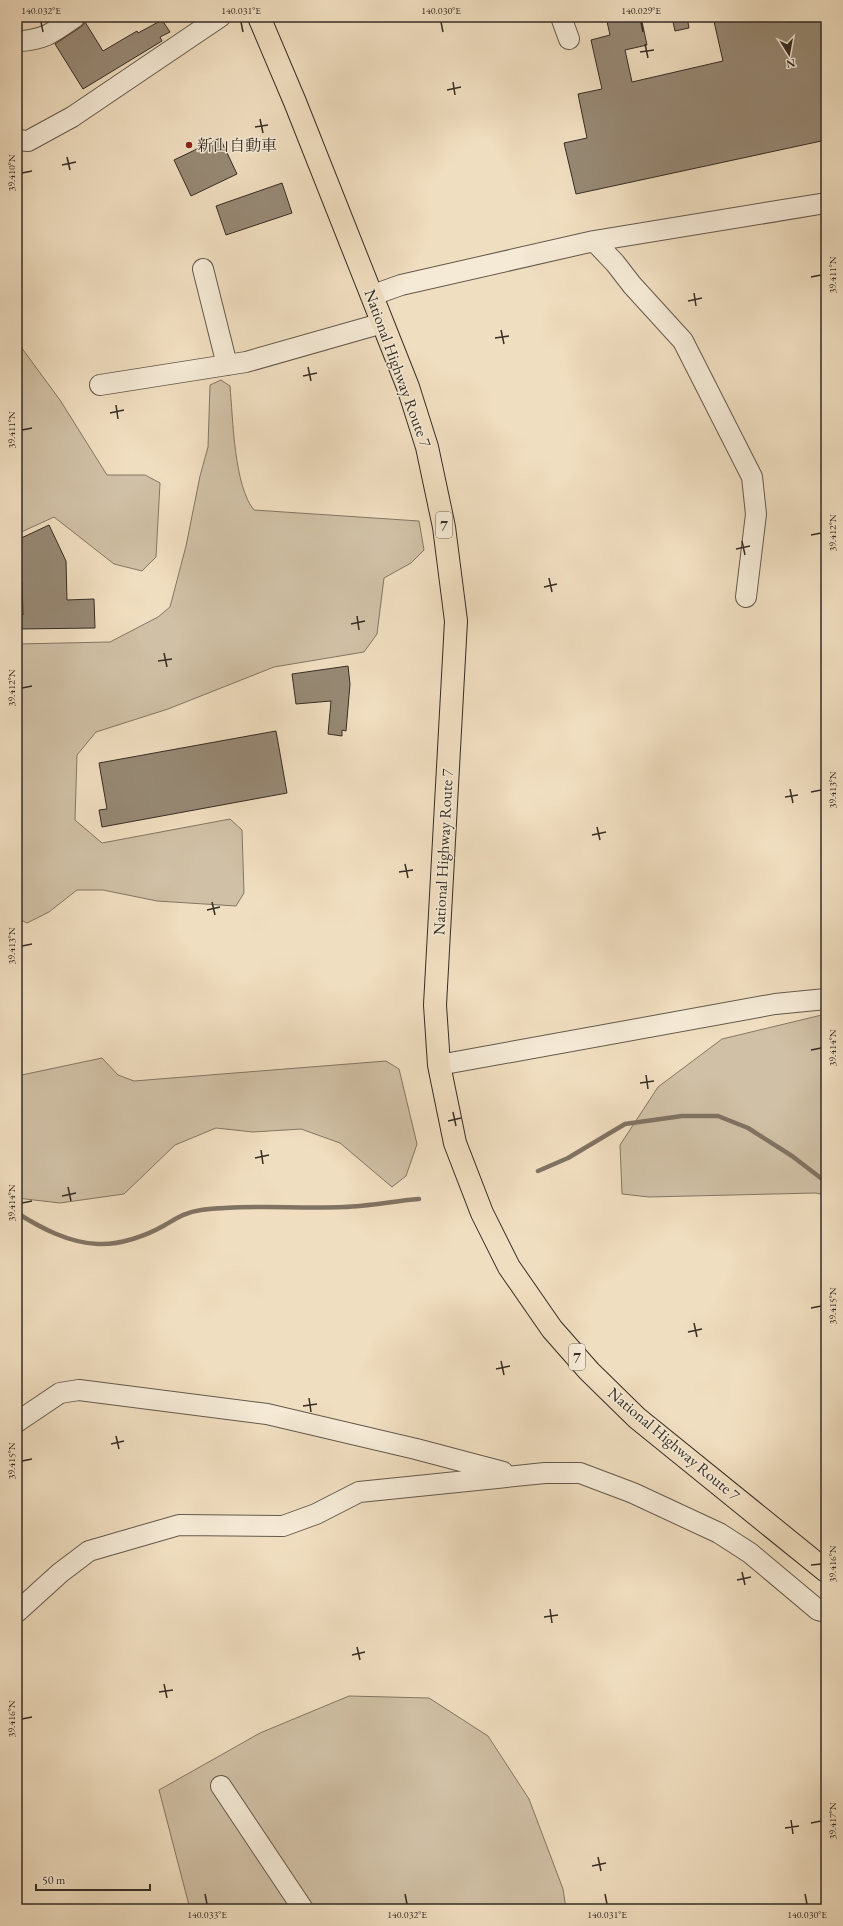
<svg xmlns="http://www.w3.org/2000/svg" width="843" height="1926" font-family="'EB Garamond','Noto Serif JP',serif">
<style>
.green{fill:#d0c0a5;stroke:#837664}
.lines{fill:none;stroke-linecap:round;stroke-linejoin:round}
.stream{stroke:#807362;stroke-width:4.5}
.building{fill:#978975;stroke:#362d24}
.minor-casing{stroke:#64594b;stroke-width:22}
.highway-casing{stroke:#362d24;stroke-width:24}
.minor{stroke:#f5ead6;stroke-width:20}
.highway{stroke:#f0dec0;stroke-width:22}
.ticks{fill:none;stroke:#362d24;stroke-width:1.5}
.poi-dot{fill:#8f2418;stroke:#f5ead6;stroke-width:1.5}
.labels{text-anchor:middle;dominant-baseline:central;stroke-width:3;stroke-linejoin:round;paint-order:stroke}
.shield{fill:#f5ead6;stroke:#6f6659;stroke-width:1}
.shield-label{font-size:15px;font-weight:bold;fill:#362d24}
.poi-label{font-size:16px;fill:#362d24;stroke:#f5ead6;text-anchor:start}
.street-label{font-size:16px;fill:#362d24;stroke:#f5ead6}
.neatline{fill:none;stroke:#362d24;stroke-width:1.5}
.ticks-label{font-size:10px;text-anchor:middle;fill:#362d24}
</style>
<rect width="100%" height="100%" fill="#f0dec0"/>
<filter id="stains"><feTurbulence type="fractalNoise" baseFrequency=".005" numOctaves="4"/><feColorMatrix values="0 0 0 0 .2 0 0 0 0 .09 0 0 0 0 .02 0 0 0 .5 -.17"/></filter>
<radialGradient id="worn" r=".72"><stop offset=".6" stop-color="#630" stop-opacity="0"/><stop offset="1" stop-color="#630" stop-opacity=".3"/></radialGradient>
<!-- green -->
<path class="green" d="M 17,334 L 21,347 L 60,400 L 107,475 L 145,475 L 160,483 L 156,557 L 142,571 L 114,564 L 54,517 L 17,534 Z
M 221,380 L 230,386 C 233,419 234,486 254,510 L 419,521 L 424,550 L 411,563 L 384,578 L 377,634 L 364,652 L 274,667 L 168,709 L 96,732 L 77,755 L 75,820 L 102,843 L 230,819 L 242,830 L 244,893 L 236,906 L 157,901 L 103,890 L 77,890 L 49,912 L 27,923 L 17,918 L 17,644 L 110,642 L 158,617 L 170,607 L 186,546 L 200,476 L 208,447 L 210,385 Z
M 826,1014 L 826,1195 L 815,1193 L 649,1197 L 622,1194 L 620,1145 L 658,1087 L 722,1039 Z
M 102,1058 L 118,1075 L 134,1081 L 386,1061 L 399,1069 L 417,1144 L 406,1176 L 392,1187 L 340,1143 L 301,1129 L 253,1132 L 216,1128 L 175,1145 L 124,1194 L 60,1203 L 17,1198 L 17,1076 Z
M 349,1696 L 429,1698 L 488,1736 L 529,1799 L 563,1889 L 566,1909 L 190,1909 L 159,1790 L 260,1733 Z"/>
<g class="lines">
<!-- stream -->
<path class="stream" d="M 538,1171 L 568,1158 L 625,1124 L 682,1116 L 718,1116 L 748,1128 L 792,1156 L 826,1182
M 17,1213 C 41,1228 69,1243 98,1244 C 120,1245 146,1236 165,1225 C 177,1218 186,1212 201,1210 C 248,1204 296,1209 344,1207 C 369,1206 394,1201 419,1199"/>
</g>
<!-- building -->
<path class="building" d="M 606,17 L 641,17 L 647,45 L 625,50 L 632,82 L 723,61 L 713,17 L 823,17 L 826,30 L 826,140 L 576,194 L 564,143 L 587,138 L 578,94 L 602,89 L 591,40 L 610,35 Z
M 672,17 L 687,17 L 689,28 L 675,31 Z
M 162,20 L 170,32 L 160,37 L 162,41 L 83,89 L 55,44 L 82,26 L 85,22 L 103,51 L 137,31 L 138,33 Z
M 220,138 L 237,174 L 191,196 L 174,160 Z
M 282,183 L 292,213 L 226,235 L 216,206 Z
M 49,525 L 66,561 L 67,600 L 94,599 L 95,628 L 17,629 L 17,615 L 23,615 L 22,582 L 17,582 L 17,540 Z
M 348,666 L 350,684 L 346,731 L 342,730 L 342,736 L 328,734 L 331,701 L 296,704 L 292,674 Z
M 276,731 L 287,793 L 102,827 L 99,810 L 107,809 L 99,763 Z"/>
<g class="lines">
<!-- minor casing -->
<g class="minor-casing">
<path id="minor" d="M 561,17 L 569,39
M 17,41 C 43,41 54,32 75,17
M 17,140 L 28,141 L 72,117 L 220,17
M 594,241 L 615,263 L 632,285 L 683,341 L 752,477 L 756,514 L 746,597
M 203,269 L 227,365
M 373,295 L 401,285 L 594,241 L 826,203
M 100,385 L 246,362 L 383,323
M 439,1065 L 775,1004 L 826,999
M 17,1422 L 60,1393 L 79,1390 L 267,1414 L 416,1449 L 503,1472
M 17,1612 L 60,1573 L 89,1551 L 179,1525 L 283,1526 L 316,1514 L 359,1492 L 545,1473 L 580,1473 L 633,1493 L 719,1533 L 750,1553 L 818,1610 L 826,1612
M 221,1786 L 303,1909"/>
</g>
<!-- highway casing -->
<g class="highway-casing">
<path id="highway" d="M 259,17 L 295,102 L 408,387 L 427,447 L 444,527 L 456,621 L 435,1005 L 439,1065 L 455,1143 L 482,1213 L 509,1267 L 552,1329 L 589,1371 L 637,1418 L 826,1571"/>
</g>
<!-- minor -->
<use href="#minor" class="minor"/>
<!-- highway -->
<use href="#highway" class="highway"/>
</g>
<!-- ticks -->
<path class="ticks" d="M 41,22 L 43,32M 241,22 L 243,32M 441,22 L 443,32M 641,22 L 643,32M 645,44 L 648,58M 640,52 L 654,50M 453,82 L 455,95M 447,90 L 461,87M 260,119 L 263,133M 255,127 L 268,125M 67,157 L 70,170M 62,165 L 76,162M 22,173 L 32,171M 811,277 L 821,275M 694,293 L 696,306M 688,301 L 702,298M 501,330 L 504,344M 495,338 L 509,336M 308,367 L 311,381M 303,376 L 317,373M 116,405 L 118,419M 110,413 L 124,410M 22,430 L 32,428M 811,535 L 821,533M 742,541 L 745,555M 736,549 L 750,546M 549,578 L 552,592M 544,587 L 557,584M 357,616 L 359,630M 351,624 L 365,621M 164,653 L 167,667M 158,661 L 172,659M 22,688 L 32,686M 790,789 L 793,803M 811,792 L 821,790M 785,797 L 798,795M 597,827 L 600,840M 592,835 L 606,832M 405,864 L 408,878M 399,872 L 413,870M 212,902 L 215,915M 207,910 L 220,907M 22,946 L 32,944M 811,1050 L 821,1048M 646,1075 L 648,1089M 640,1083 L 654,1081M 453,1112 L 456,1126M 448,1121 L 461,1118M 261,1150 L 263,1164M 255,1158 L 269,1155M 68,1187 L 71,1201M 62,1196 L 76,1193M 22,1203 L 32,1201M 811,1308 L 821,1306M 694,1323 L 697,1337M 688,1332 L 702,1329M 501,1361 L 504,1375M 496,1369 L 510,1366M 309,1398 L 311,1412M 303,1406 L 317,1404M 116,1436 L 119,1449M 111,1444 L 124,1441M 22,1461 L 32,1459M 811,1565 L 821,1564M 742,1572 L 745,1585M 737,1580 L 751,1577M 550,1609 L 552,1623M 544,1617 L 558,1615M 357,1647 L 360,1660M 352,1655 L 365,1652M 164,1684 L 167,1698M 159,1692 L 173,1690M 22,1719 L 32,1717M 791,1820 L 793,1834M 811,1823 L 821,1821M 785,1828 L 799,1826M 598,1857 L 601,1871M 592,1866 L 606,1863M 205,1894 L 207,1904M 405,1894 L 407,1904M 605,1894 L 607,1904M 805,1894 L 807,1904"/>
<!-- markers -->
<circle class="poi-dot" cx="189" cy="145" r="4"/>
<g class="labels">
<!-- shield labels -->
<g class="shield">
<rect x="436" y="512" width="16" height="26" rx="3"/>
<rect x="569" y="1344" width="16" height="26" rx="3"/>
</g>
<g class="shield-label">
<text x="444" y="525">7</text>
<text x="577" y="1357">7</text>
</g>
<!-- poi labels -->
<g class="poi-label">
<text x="197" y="145">新山自動車</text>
</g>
<!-- street labels -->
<g class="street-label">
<text transform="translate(398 368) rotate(70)">National Highway Route 7</text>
<text transform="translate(443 852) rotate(-87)">National Highway Route 7</text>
<text transform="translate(674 1444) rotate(40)">National Highway Route 7</text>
</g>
</g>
<!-- margin -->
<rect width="843" height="1926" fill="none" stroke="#f0dec0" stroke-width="44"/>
<!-- north arrow -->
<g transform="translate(789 54) rotate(169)" stroke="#f5ead6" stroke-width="3" paint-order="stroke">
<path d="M0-3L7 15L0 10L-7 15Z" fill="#362d24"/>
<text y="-6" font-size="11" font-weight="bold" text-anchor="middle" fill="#362d24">N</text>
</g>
<!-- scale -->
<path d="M36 1884v6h114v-6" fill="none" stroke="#362d24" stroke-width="2"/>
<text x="42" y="1884" font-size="12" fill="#362d24" stroke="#f5ead6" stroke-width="3" paint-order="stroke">50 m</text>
<rect x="22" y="22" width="799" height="1882" class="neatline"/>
<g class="ticks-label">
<text x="41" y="14">140.032°E</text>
<text x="241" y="14">140.031°E</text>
<text x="441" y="14">140.030°E</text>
<text x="641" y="14">140.029°E</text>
<text transform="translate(11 173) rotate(-90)" y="4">39.410°N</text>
<text transform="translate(832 275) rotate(-90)" y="4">39.411°N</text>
<text transform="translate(11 430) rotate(-90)" y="4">39.411°N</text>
<text transform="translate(832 533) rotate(-90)" y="4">39.412°N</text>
<text transform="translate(11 688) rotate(-90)" y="4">39.412°N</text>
<text transform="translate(832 790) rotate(-90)" y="4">39.413°N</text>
<text transform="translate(11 946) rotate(-90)" y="4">39.413°N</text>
<text transform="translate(832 1048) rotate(-90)" y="4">39.414°N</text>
<text transform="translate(11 1203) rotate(-90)" y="4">39.414°N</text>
<text transform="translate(832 1306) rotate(-90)" y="4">39.415°N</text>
<text transform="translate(11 1461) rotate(-90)" y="4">39.415°N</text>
<text transform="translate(832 1564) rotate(-90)" y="4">39.416°N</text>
<text transform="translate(11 1719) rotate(-90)" y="4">39.416°N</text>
<text transform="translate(832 1821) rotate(-90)" y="4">39.417°N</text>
<text x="207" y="1918">140.033°E</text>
<text x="407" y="1918">140.032°E</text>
<text x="607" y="1918">140.031°E</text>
<text x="807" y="1918">140.030°E</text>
</g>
<rect width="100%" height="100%" filter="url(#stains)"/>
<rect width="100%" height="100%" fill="url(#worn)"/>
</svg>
